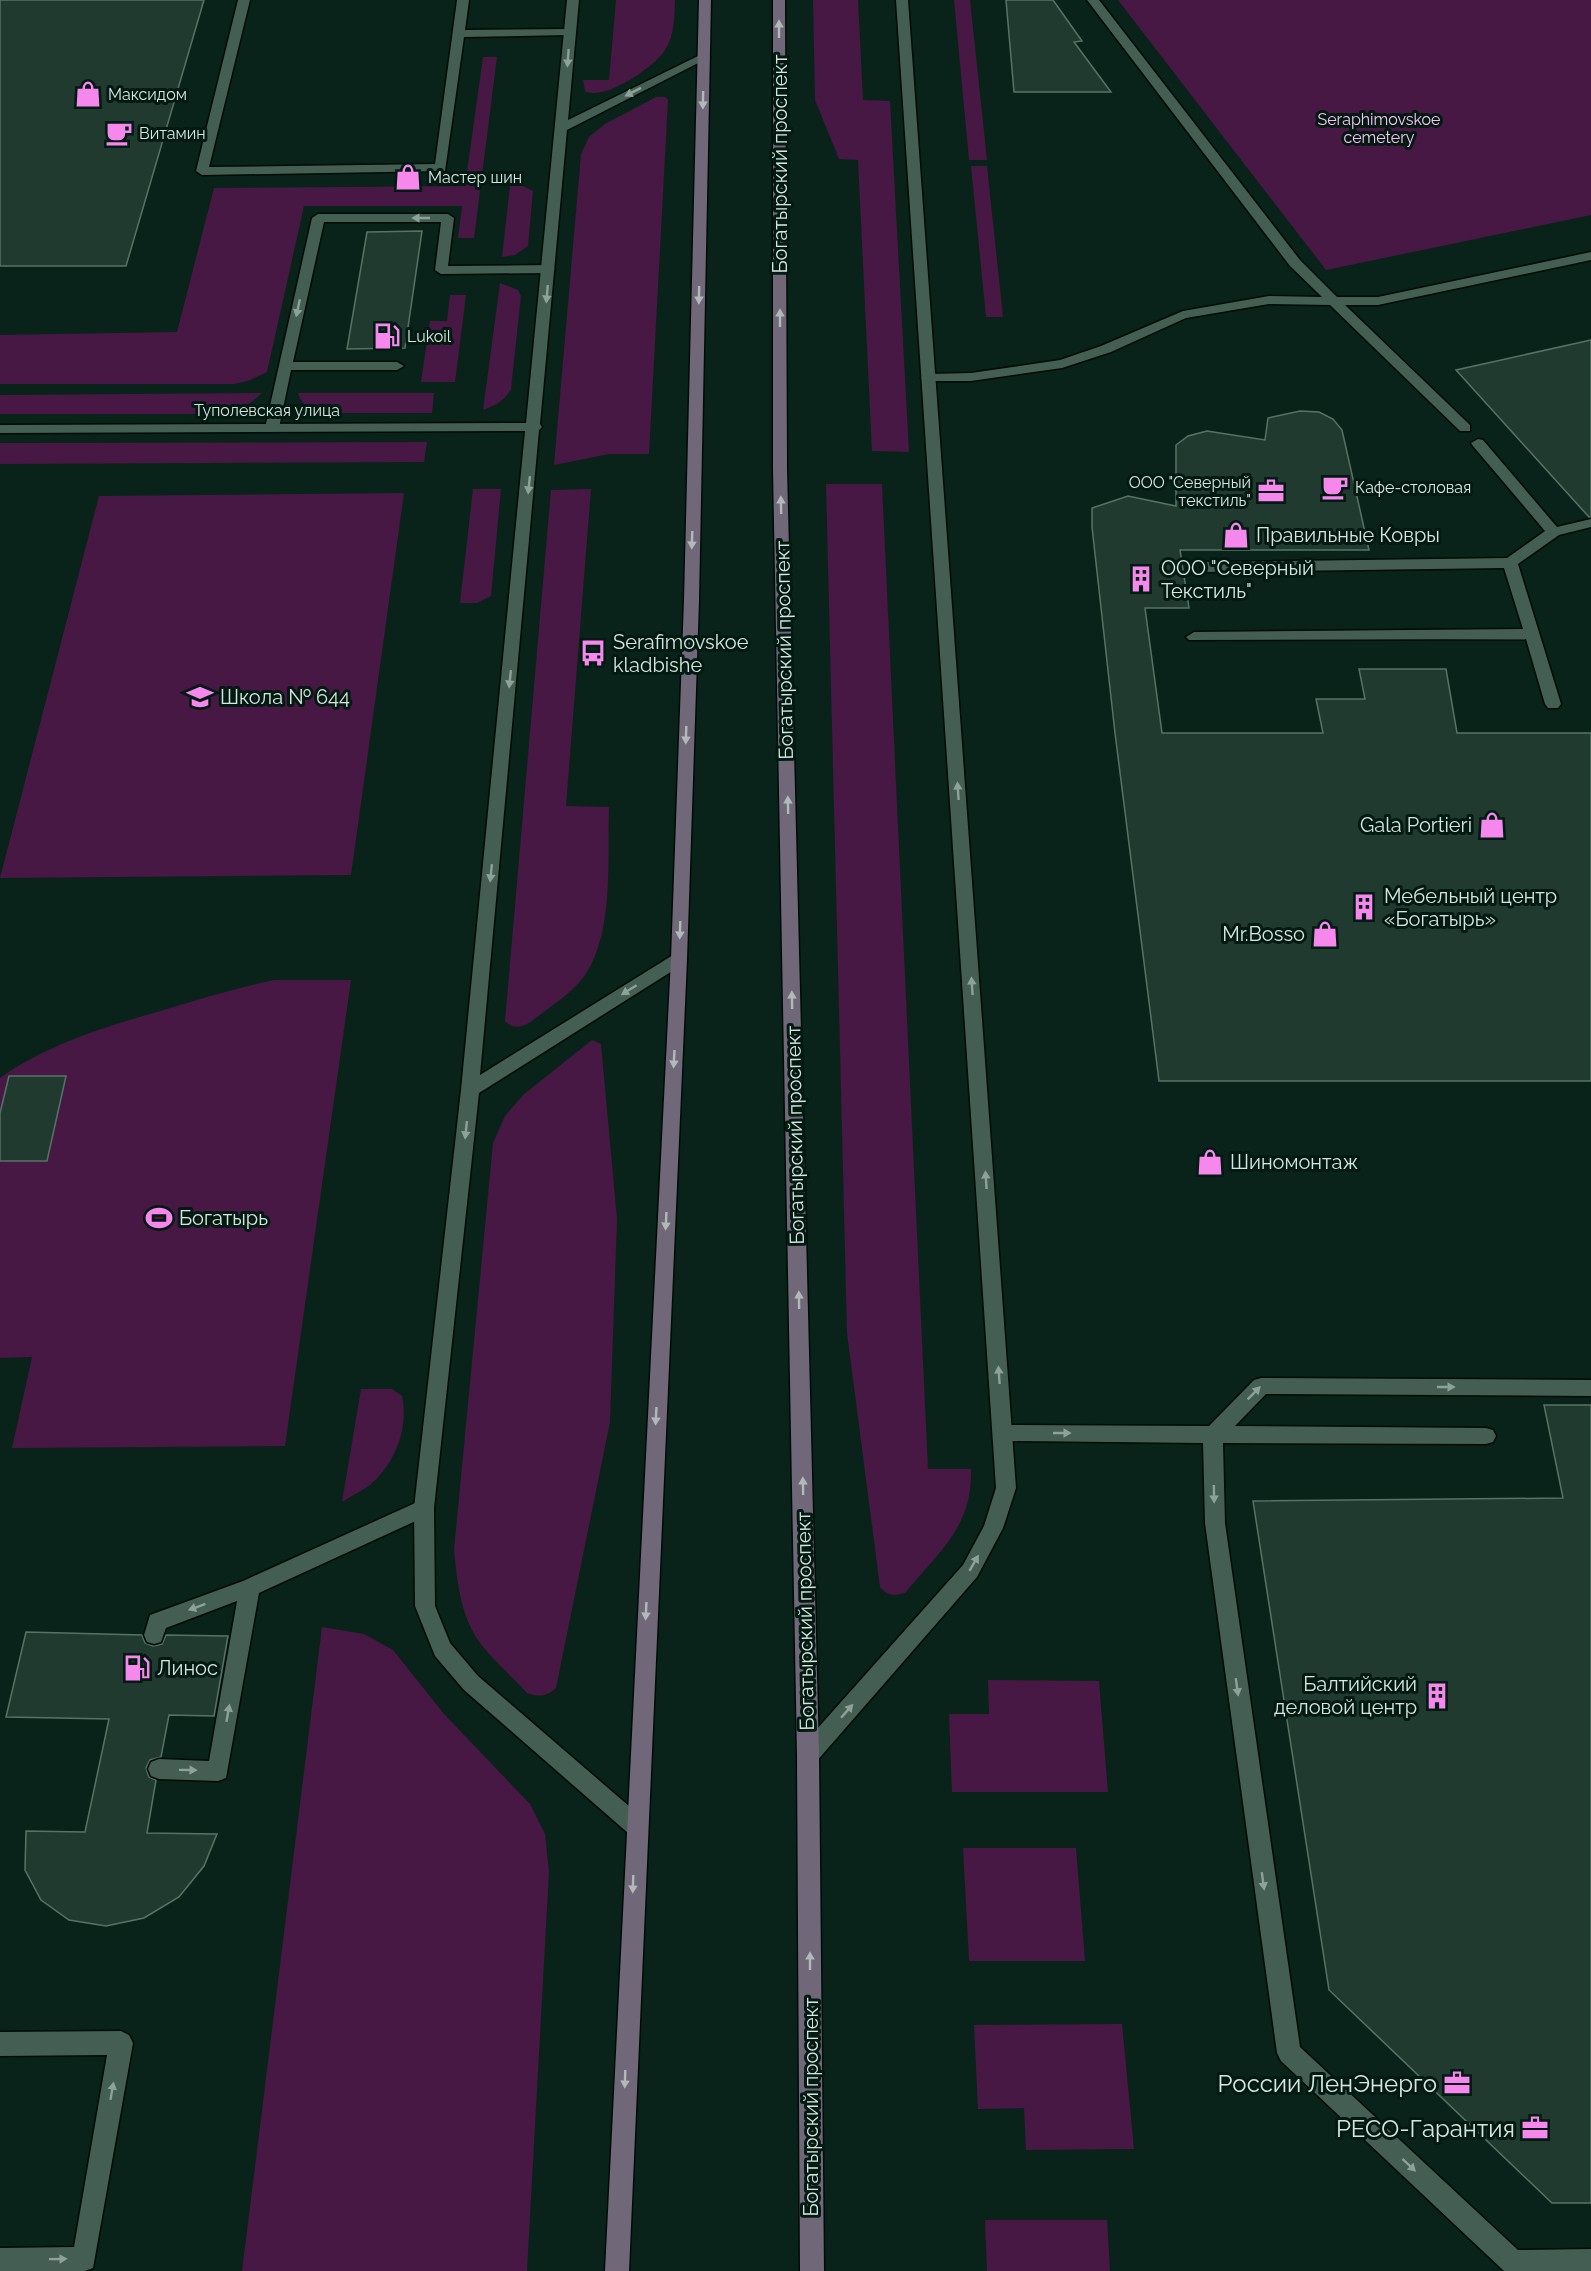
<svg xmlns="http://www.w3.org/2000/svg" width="1591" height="2271" font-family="Raleway,sans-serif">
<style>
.green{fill:#461843}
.building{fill:#213a30;stroke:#577367;stroke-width:1.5}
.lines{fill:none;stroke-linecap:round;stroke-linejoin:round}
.lane-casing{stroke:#000c05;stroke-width:3}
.street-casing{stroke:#000c05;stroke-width:3}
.secondary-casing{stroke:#000c05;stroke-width:3}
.lane{fill:#445e53;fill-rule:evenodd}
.street{fill:#445e53;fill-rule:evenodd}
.secondary{fill:#706878;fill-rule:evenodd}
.oneway{fill:#b2b9ba}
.oneway2{fill:#8da298}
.labels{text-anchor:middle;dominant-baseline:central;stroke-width:6;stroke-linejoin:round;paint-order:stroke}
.far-poi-label{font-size:16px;fill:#d6e5de;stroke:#021a11;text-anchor:start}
.far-park-label{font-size:16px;fill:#f7c3f1;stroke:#021a11}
.far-street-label{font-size:16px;fill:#d6e5de;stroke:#021a11}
.street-label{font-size:20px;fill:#d6e5de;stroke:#021a11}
.poi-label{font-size:20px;fill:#d6e5de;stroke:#021a11;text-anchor:start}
.near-poi-label{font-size:24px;fill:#d6e5de;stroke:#021a11;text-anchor:end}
</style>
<rect width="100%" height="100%" fill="#09231a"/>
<!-- green -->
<path class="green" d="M 616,0 L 675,0 C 674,17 675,35 665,50 C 655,67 603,102 585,91 L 583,80 L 609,80 Z
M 813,0 L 858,0 L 863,100 L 890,101 L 909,452 L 872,451 L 858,160 L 839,159 L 815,100 Z
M 954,0 L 970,0 L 987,160 L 969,160 Z
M 1118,0 L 1591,0 L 1591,215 L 1326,270 Z
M 483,57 L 497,57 L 474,238 L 458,238 L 462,206 L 304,206 L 267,372 L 248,381 L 234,384 L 0,384 L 0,335 L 177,332 L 214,188 L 465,186 Z
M 656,97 L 665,97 L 668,100 L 649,454 L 609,454 L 554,465 L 581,154 L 589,137 L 605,124 Z
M 971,166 L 987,166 L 1003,317 L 986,317 Z
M 510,186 L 523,186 L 533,191 L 528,246 L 515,255 L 502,257 Z
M 500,283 L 518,290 L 521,296 L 511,389 C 504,401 496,405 483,410 Z
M 450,295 L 466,295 L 455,382 L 421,382 L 430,321 L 447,321 Z
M 262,393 L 250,403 L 215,414 L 0,414 L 0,395 Z
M 298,393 L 434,393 L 432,413 L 321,413 C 309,409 302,406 298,393 Z
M 427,442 L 424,462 L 0,464 L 0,443 Z
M 826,484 L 882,484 L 928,1469 L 971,1469 C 973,1527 939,1551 905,1593 C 893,1596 888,1596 880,1587 L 847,1333 Z
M 473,489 L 501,489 L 491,596 L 477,603 L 460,603 Z
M 591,489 L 566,806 L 609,807 C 607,859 615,934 583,978 C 571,993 553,1005 537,1017 C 527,1025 516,1032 505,1021 L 551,490 Z
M 404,493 L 351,875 L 0,878 L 99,496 Z
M 274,980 L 351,980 L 285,1446 L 12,1448 L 32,1357 L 0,1358 L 0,1078 C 48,1044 107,1026 164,1010 C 200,999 237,988 274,980 Z
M 592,1040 L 601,1044 L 617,1219 L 610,1422 L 556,1688 C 546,1697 539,1697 527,1693 C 511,1675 489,1657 476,1637 C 460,1611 457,1580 454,1550 L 493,1143 L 505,1116 L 523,1095 Z
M 361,1389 L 392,1389 L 402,1396 C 409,1428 395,1463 370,1485 C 362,1491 351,1496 342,1502 Z
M 322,1627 L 364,1634 L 393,1650 L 444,1714 L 530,1804 L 545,1834 L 549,1872 L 527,2271 L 242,2271 Z
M 988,1680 L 1099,1681 L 1108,1792 L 952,1792 L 949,1714 L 989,1714 Z
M 963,1848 L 1076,1848 L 1085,1961 L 969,1961 Z
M 1122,2024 L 1134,2149 L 1026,2150 L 1024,2108 L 978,2109 L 974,2025 Z
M 985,2220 L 1107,2220 L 1110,2271 L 987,2271 Z"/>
<!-- building -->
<path class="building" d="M 0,0 L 204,0 L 126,266 L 0,266 Z
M 1006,0 L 1053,0 L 1082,41 L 1074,42 L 1111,92 L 1014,92 Z
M 422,231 L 405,348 L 347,349 L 367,232 Z
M 1591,340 L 1591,517 L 1589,517 L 1456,370 Z
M 1300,411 L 1319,412 L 1333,419 L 1342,430 L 1369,550 L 1180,550 L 1189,608 L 1145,608 L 1162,733 L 1323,733 L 1316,699 L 1365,699 L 1359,669 L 1446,669 L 1457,733 L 1591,733 L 1591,1081 L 1159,1081 L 1115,733 L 1092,527 L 1092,508 L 1128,496 L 1176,506 L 1176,445 L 1188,436 L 1207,431 L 1265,440 L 1268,418 Z
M 9,1076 L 66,1076 L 47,1161 L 0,1161 L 0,1113 Z
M 1544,1405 L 1591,1405 L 1591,2203 L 1552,2203 L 1329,1990 L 1253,1501 L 1563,1498 Z
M 26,1632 L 142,1635 L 145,1643 L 153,1646 L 162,1644 L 166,1635 L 228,1636 L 214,1716 L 169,1715 L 161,1757 L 150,1760 L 146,1768 L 149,1777 L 156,1780 L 147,1833 L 217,1834 L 204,1866 L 179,1897 L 144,1918 L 106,1926 L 69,1920 L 41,1900 L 25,1870 L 26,1831 L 85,1832 L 109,1719 L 6,1717 Z"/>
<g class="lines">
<!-- lane casing -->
<g class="lane-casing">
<path id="lane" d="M 238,0 L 250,0 L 209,167 L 435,164 L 457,0 L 469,0 L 465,30 L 570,29 L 576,32 L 570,35 L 464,37 L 445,171 L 202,175 L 196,171 Z
M 1087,0 L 1099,0 L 1300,260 L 1337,297 L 1378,297 L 1591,252 L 1591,260 L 1378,305 L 1345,305 L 1470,425 L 1470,431 L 1460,431 L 1330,305 L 1269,304 L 1186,318 L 1111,352 L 1062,368 L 971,381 L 923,381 L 921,378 L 928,374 L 971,373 L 1060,360 L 1101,346 L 1183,311 L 1269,296 L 1322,297 L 1290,266 Z
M 318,214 L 448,214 L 454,218 L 448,266 L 549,265 L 555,269 L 549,273 L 441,274 L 435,270 L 441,222 L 324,222 L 293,362 L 397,362 L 404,366 L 397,370 L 291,370 L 279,428 L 272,432 L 265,428 L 312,218 Z
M 1478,439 L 1483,440 L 1557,527 L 1591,519 L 1591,527 L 1559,535 L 1518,564 L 1561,704 L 1558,708 L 1548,708 L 1545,704 L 1526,639 L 1189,640 L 1186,637 L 1194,632 L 1523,629 L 1504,568 L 1207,572 L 1200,567 L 1207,562 L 1507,558 L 1545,531 L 1473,446 L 1471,443 Z
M 1261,1378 L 1591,1380 L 1591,1396 L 1266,1394 L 1235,1426 L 1486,1428 L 1493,1430 L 1496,1436 L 1493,1442 L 1486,1444 L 1223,1443 L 1225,1523 L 1300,2047 L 1518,2250 L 1591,2249 L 1591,2271 L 1504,2271 L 1281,2061 L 1277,2053 L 1205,1523 L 1203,1443 L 1004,1441 L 997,1439 L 994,1433 L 997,1427 L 1004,1425 L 1209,1426 L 1254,1380 Z
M 424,1499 L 431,1502 L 434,1508 L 431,1514 L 259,1593 L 226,1778 L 218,1781 L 159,1779 L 151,1776 L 148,1769 L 151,1762 L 159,1759 L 209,1761 L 237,1601 L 166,1628 L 161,1642 L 154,1644 L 147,1642 L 144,1635 L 150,1615 L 243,1581 Z
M 121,2031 L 129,2035 L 133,2043 L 93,2268 L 85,2271 L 0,2271 L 0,2248 L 74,2247 L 107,2055 L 0,2056 L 0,2032 Z"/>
</g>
<!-- street casing -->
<g class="street-casing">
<path id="street" d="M 567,0 L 579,0 L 568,120 L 700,55 L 710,57 L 567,130 L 540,424 L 542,427 L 539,430 L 480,1075 L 673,955 L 679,953 L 687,959 L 685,963 L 479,1093 L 434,1508 L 435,1606 L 450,1643 L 478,1676 L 644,1819 L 647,1826 L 644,1833 L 636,1836 L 628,1833 L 464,1690 L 435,1656 L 415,1606 L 414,1508 L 461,1090 L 525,431 L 0,433 L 0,425 L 526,423 Z
M 896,0 L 908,0 L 1016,1488 L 1003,1528 L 977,1577 L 816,1762 L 808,1765 L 800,1762 L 797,1755 L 800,1748 L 963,1565 L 984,1526 L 996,1488 Z"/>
</g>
<!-- secondary casing -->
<g class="secondary-casing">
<path id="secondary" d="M 699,0 L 711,0 L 699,600 L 687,959 L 629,2271 L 605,2271 L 671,959 L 684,600 Z
M 773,0 L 785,0 L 787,469 L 819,1755 L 824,2271 L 800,2271 L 797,1755 L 773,469 Z"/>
</g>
<!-- lane -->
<use href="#lane" class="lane"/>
<!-- street -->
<use href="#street" class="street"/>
<!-- secondary -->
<use href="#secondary" class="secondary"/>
</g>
<!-- one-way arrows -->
<defs><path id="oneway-solid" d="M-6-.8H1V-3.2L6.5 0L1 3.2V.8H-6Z" transform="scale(1.5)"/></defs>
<g class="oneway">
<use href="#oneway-solid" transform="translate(779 29) rotate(-90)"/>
<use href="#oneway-solid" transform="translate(703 100) rotate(91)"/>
<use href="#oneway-solid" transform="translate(699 295) rotate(91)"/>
<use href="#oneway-solid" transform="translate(780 318) rotate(-90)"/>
<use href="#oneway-solid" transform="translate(781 505) rotate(-91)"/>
<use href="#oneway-solid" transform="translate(692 540) rotate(92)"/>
<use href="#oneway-solid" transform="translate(686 735) rotate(92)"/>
<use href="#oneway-solid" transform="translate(788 805) rotate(-91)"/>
<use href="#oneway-solid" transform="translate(680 930) rotate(92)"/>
<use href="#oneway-solid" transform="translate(792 1000) rotate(-91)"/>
<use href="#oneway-solid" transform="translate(674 1059) rotate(93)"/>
<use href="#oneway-solid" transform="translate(666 1221) rotate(93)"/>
<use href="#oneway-solid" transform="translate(799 1300) rotate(-91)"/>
<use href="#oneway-solid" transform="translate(656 1416) rotate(93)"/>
<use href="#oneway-solid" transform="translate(803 1486) rotate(-91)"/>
<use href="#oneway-solid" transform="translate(646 1611) rotate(93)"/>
<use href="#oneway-solid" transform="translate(633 1884) rotate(92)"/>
<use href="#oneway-solid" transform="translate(810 1961) rotate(-90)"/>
<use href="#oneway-solid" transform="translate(625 2079) rotate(92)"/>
</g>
<g class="oneway2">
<use href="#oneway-solid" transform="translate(568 58) rotate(94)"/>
<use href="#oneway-solid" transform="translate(633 92) rotate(153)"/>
<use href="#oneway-solid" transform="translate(421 218) rotate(-180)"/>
<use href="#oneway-solid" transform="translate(547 294) rotate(95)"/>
<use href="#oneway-solid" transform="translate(298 308) rotate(102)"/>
<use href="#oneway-solid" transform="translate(529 485) rotate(96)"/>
<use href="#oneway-solid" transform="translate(510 679) rotate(96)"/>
<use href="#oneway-solid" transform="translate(958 791) rotate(-94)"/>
<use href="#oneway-solid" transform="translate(491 873) rotate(96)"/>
<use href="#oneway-solid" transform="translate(972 986) rotate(-94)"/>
<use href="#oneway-solid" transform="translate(629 990) rotate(148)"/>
<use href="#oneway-solid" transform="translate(466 1130) rotate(96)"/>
<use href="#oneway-solid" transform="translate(986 1180) rotate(-94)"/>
<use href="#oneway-solid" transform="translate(999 1375) rotate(-94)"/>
<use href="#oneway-solid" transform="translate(1446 1387)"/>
<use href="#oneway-solid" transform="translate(1254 1393) rotate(-45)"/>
<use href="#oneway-solid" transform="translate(1062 1433)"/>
<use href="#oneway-solid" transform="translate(1214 1494) rotate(89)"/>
<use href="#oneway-solid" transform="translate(974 1563) rotate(-60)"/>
<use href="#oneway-solid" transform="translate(197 1607) rotate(160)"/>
<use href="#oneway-solid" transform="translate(1237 1687) rotate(82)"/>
<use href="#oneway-solid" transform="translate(847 1711) rotate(-49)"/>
<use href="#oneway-solid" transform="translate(228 1713) rotate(-80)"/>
<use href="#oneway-solid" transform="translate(188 1770) rotate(1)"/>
<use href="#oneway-solid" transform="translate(1263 1881) rotate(82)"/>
<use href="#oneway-solid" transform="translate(112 2091) rotate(-80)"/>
<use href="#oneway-solid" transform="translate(1409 2165) rotate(43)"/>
<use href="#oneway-solid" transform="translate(58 2259) rotate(-1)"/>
</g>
<!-- icons -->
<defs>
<g id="shop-bare" transform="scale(2.07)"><path d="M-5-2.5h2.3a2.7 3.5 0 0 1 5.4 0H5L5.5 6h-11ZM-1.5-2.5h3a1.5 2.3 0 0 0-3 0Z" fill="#f688ed" stroke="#021a11" stroke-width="2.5" paint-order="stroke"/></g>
<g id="cafe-bare" transform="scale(2.07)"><path d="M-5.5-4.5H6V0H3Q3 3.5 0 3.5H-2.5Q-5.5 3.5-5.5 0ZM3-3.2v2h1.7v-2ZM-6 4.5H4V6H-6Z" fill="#f688ed" stroke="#021a11" stroke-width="2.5" paint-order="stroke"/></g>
<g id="fuel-bare" transform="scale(2.07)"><path d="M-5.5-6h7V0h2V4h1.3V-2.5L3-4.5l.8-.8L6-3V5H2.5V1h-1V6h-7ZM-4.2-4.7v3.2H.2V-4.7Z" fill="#f688ed" stroke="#021a11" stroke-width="2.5" paint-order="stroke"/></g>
<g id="office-bare" transform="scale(2.07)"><path d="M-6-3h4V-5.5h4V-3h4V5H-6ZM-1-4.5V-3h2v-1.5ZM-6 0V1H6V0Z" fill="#f688ed" stroke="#021a11" stroke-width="2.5" paint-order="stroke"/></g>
<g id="building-bare" transform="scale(2.07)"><path d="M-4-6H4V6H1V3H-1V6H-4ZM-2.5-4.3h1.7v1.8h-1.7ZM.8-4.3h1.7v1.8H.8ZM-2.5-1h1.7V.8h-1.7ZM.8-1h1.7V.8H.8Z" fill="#f688ed" stroke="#021a11" stroke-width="2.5" paint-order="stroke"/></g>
<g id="bus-bare" transform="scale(2.07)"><path d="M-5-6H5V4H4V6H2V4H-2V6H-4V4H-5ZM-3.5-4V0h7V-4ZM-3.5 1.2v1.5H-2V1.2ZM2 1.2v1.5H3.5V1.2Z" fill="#f688ed" stroke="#021a11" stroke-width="2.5" paint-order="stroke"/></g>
<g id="school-bare" transform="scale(2.07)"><path d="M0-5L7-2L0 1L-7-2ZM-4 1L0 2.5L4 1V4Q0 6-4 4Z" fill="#f688ed" stroke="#021a11" stroke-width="2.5" paint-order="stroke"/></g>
<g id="stadium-bare" transform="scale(2.07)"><path d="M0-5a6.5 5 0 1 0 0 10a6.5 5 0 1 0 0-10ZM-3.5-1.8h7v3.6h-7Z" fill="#f688ed" stroke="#021a11" stroke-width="2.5" paint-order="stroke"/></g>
</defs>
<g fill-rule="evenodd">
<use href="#shop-bare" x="88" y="94"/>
<use href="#cafe-bare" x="119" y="133"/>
<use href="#shop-bare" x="408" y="177"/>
<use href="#fuel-bare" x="387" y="336"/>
<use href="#cafe-bare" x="1335" y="487"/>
<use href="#office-bare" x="1271" y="491"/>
<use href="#shop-bare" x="1236" y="535"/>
<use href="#building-bare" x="1141" y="579"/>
<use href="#bus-bare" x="593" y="653"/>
<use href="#school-bare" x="200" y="697"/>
<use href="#shop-bare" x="1492" y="825"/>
<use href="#building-bare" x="1364" y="907"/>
<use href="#shop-bare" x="1325" y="934"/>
<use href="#shop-bare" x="1210" y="1162"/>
<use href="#stadium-bare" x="159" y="1218"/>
<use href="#fuel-bare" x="137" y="1668"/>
<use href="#building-bare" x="1437" y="1696"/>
<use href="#office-bare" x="1457" y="2083"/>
<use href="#office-bare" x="1535" y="2128"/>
</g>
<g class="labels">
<!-- far-poi labels -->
<g class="far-poi-label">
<text x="108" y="94">Максидом</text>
<text x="139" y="133">Витамин</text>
<text x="428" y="177">Мастер шин</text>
<text x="407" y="336">Lukoil</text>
<text x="1251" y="482" text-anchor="end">ООО "Северный<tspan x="1251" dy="18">текстиль"</tspan></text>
<text x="1355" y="487">Кафе-столовая</text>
</g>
<!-- far-park labels -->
<g class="far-park-label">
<text x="1379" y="119">Seraphimovskoe<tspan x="1379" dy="18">cemetery</tspan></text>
</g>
<!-- far-street labels -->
<g class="far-street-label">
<text x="267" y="410">Туполевская улица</text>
</g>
<!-- street labels -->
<g class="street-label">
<text transform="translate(780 164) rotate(-90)">Богатырский проспект</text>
<text transform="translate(784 650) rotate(-91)">Богатырский проспект</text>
<text transform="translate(795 1135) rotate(-91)">Богатырский проспект</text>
<text transform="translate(805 1621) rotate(-91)">Богатырский проспект</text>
<text transform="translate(811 2107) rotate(-90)">Богатырский проспект</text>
</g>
<!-- poi labels -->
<g class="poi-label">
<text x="1256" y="535">Правильные Ковры</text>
<text x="1161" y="568">ООО "Северный<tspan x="1161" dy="23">Текстиль"</tspan></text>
<text x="613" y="642">Serafimovskoe<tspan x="613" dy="23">kladbishe</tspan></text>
<text x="220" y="697">Школа № 644</text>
<text x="1472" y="825" text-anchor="end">Gala Portieri</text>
<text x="1384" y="896">Мебельный центр<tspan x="1384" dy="23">«Богатырь»</tspan></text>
<text x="1305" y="934" text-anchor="end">Mr.Bosso</text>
<text x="1230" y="1162">Шиномонтаж</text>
<text x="179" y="1218">Богатырь</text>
<text x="157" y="1668">Линос</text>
<text x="1417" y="1684" text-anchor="end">Балтийский<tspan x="1417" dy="23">деловой центр</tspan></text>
</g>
<!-- near-poi labels -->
<g class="near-poi-label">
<text x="1437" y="2083">России ЛенЭнерго</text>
<text x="1515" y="2128">РЕСО-Гарантия</text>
</g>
</g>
</svg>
